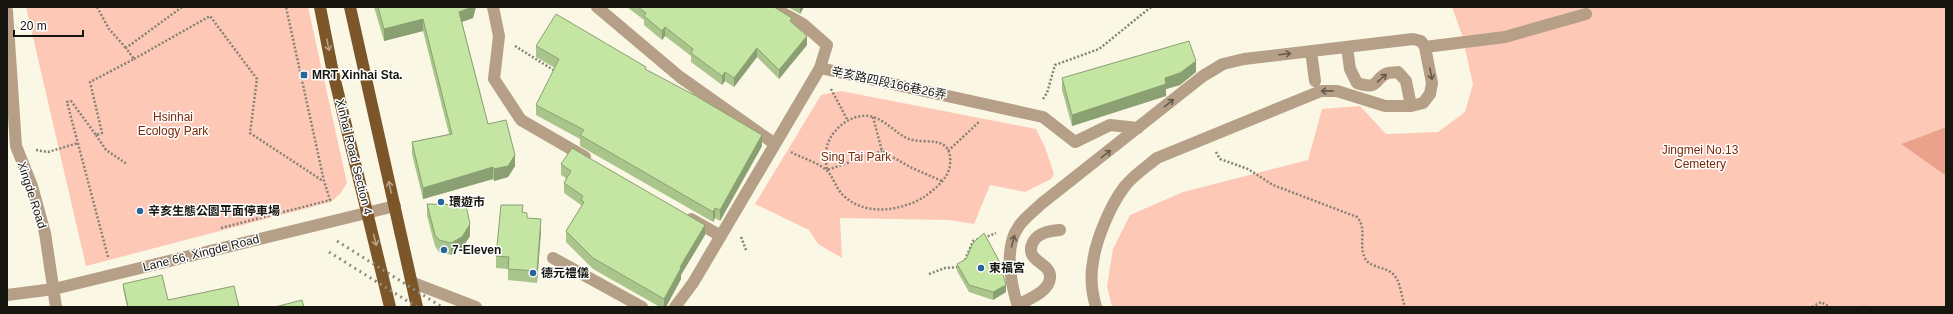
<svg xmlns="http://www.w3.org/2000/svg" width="1953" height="314" font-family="Arial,'Noto Sans TC',sans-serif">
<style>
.green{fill:#fec8b7}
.forest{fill:#eba28a}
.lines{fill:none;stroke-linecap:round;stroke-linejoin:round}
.path{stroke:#848276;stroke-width:2.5;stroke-dasharray:2 2;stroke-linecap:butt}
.minor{stroke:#b59f87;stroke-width:12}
.major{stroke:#7c5628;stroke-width:12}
.rail{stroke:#8f8d81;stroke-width:3;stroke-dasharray:2 4;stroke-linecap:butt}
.wall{fill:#a9c58c}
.shaded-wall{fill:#8aa072}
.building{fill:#c5e5a3;stroke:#8aa072}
.oneway{stroke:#b7a289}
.oneway2{stroke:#665a4b}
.poi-dot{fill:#28659b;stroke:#fff;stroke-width:1.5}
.labels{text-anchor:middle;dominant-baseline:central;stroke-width:3;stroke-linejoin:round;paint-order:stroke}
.poi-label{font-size:12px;font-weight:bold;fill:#16150f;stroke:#fff;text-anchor:start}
.street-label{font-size:12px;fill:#16150f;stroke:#fff}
.park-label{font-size:12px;fill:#7b2704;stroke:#fff}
</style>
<rect width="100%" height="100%" fill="#faf7e5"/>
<!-- green -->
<path class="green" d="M 26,7 L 308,7 L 347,183 L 340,194 L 331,202 L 86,266 Z
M 1452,7 L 1946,7 L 1946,127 L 1901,144 L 1946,176 L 1946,307 L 1112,307 L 1107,286 L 1113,249 L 1130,215 L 1183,192 L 1308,160 L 1322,109 L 1360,106 L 1386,134 L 1438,132 L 1465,112 L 1473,84 L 1462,35 Z
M 841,91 L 1036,129 L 1045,147 L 1054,174 L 1051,179 L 1025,192 L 990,185 L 974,224 L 949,220 L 840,218 L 842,258 L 818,244 L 809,230 L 755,204 L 821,95 Z"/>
<!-- forest -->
<path class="forest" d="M 1946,127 L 1946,176 L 1901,144 Z"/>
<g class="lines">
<!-- path -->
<path class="path" d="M 97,7 L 109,29 L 126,48
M 515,46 L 555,71
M 134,59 L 210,16 L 257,79 L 250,133 L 323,181
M 831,89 L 848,121
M 1043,99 L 1047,93 L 1055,65 L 1099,49 L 1151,7
M 873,117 L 882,151 L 912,168 L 942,181
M 96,135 L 106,150 L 127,164
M 36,150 L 48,152 L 78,143
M 948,151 L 980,121
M 791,152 C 802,158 817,162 826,170 C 833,175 836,190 845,197 C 866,216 901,211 924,197 C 934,190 949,178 950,165 C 953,133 925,145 909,139 C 896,134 887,121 873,117 C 854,111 832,128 827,146 C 825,155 826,162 827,170 L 882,151
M 1216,152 L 1220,159 L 1248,169 L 1273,185 L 1357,217 C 1367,228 1359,243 1364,256 C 1368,268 1383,266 1392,273 C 1401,280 1401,297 1405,307
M 221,228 L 330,200 L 324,181 L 286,7
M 741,237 L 746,250
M 984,238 L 996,233
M 108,257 L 67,102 L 71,101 L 96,135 L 102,133 L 90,82 L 134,59 L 126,48 L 182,7
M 965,260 L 973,241 L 979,239
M 929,274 L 945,268 L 961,267
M 1812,307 L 1821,302 L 1830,307
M 1861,307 L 1867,307"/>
<!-- minor -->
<path class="minor" d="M 493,7 L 499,36 L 494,79 L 521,120 L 585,157
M 597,7 L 680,77 L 775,144
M 772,7 L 803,24 L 827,45 L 820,68
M 7,11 L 16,146 L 32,186 L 45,233 L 56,307
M 1347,47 L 1350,69 L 1357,83 C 1381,91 1374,77 1388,73 C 1391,72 1395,73 1398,72 L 1406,81 L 1411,106
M 1425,47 L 1505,37 L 1586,14
M 1311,51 L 1315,81
M 691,219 L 721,236
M 553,258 L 642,307
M 411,282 L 476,307
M 7,295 L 54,289 L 395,206
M 1018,305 C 1028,299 1049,292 1050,278 C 1052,262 1023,262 1033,242 C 1039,232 1050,231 1060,230
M 675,307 L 693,283 L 820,68 L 1043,117 L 1075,142 L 1110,125 L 1138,128
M 1018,307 C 1011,284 1003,248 1019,226 C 1024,218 1034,211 1041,204 L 1203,76 L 1223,64 L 1244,59 L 1413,39 L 1421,41 L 1425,47 L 1432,83 L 1430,94 L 1423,103 L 1411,106 L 1385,106 L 1337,91 L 1321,91 L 1157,158 C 1146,167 1134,175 1125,186 C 1111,204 1096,239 1093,262 C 1090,277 1092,293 1096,307"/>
<!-- major -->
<path class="major" d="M 320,7 L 332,68 L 390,307
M 350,7 L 417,307"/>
<!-- rail -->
<path class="rail" d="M 337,241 L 442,307
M 329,252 L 417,307"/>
</g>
<!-- wall -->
<path class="wall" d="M 374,7 L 476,7 L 473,18 L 462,22 L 488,124 L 515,166 L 508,177 L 494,181 L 493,179 L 423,199 L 412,154 L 412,142 L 449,134 L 423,31 L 384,41 Z
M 627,7 L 774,7 L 792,23 L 807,45 L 779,79 L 757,57 L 734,87 L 725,81 L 722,85 L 691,62 L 691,56 L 665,36 L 662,40 L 644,25 L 644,20 Z
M 788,7 L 804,7 L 800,14 Z
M 536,46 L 646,70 L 762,146 L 720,221 L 715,218 L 713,222 L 580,146 L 580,139 L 536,115 L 536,105 L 555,68 L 536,57 Z
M 1196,72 L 1180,85 L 1166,89 L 1166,96 L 1072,126 L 1062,90 L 1062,78 Z
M 561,164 L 705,235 L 681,275 L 681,279 L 666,307 L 660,307 L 593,269 L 566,242 L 566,231 L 581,208 L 581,205 L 564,193 L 564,183 L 566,178 L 561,175 Z
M 427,204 L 470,236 L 462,248 L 451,255 L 439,252 L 435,246 L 427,216 Z
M 523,212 L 527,218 L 541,231 L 537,283 L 508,280 L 508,269 L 496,268 L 496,256 Z
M 957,264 L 1004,277 L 1006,292 L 993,300 L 969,292 L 957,271 Z
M 123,284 L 168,300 L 239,307 L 127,307 L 123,289 Z"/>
<!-- shaded-wall -->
<path class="shaded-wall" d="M 472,7 L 476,7 L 473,18 L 459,23 L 459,12 Z
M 800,7 L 804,7 L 800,14 Z
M 423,19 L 423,31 L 384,41 L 384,29 Z
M 665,27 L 665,36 L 662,40 L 662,31 Z
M 807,36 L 807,45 L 779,79 L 779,70 Z
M 757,48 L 757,57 L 734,87 L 734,78 Z
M 1196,61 L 1196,72 L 1180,85 L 1166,89 L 1166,96 L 1072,126 L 1072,115 L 1165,78 Z
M 725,72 L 725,81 L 722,85 L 722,76 Z
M 762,135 L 762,146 L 720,221 L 720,210 Z
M 515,155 L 515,166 L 508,177 L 494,181 L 494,169 Z
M 493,167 L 493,179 L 423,199 L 423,188 Z
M 715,208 L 715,218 L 713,222 L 713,212 Z
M 541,219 L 541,231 L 537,283 L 537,271 Z
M 470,224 L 470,236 L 462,248 L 451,255 L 451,243 Z
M 705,225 L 705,235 L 681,275 L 681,279 L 666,307 L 664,307 L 664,299 L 680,267 Z
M 1006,285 L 1006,292 L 993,300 L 993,292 Z"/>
<!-- building -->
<path class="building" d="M 378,7 L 472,7 L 459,12 L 488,124 L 506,120 L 515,155 L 508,166 L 494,169 L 493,167 L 423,188 L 412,142 L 452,134 L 423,19 L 384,29 Z
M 638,7 L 774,7 L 792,18 L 790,21 L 807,36 L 779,70 L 757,48 L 734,78 L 725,72 L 722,76 L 691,53 L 693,49 L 665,27 L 662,31 L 644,16 L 646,13 Z
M 556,14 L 646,67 L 645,69 L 696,96 L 762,135 L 720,210 L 715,208 L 713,212 L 580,135 L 584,130 L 536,105 L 559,59 L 536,46 Z
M 1189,41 L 1196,61 L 1180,73 L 1165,78 L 1166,84 L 1072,115 L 1062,78 Z
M 572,148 L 705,225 L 680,267 L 681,268 L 664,299 L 593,258 L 566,231 L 584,202 L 581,200 L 583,196 L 564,183 L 571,171 L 561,164 Z
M 427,204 L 466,205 L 470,224 L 462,237 L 451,243 L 439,240 L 435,235 Z
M 501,205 L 523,205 L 522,212 L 527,213 L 527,218 L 541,219 L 537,271 L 508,269 L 509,257 L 496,256 Z
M 984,233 L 1004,270 L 1002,271 L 1006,285 L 993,292 L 969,285 L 957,264 L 966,259 L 973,243 Z
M 162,275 L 168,300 L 234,286 L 239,307 L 128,307 L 123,284 Z
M 302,300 L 304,307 L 275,307 Z"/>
<!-- one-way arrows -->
<defs><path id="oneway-shaft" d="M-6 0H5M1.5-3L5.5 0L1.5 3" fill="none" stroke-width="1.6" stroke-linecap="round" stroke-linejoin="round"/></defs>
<g class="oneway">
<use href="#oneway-shaft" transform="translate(328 45) rotate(79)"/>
<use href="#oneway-shaft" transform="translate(390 187) rotate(-102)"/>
<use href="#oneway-shaft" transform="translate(375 240) rotate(76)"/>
</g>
<g class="oneway2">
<use href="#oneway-shaft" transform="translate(1285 54) rotate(-7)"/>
<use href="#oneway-shaft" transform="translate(1431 74) rotate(79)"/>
<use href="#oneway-shaft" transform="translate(1382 78) rotate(-41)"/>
<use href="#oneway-shaft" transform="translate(1327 91) rotate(179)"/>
<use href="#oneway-shaft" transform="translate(1169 103) rotate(-39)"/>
<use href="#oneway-shaft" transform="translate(1106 154) rotate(-38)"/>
<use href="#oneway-shaft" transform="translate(1013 241) rotate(-75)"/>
</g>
<!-- markers -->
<g class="poi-dot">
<rect x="300" y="71" width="8" height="8" rx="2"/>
<circle cx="441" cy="202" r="4"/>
<circle cx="140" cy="211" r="4"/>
<circle cx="444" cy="250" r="4"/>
<circle cx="981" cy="268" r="4"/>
<circle cx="533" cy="273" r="4"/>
</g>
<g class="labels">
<!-- poi labels -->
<g class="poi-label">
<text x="312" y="75">MRT Xinhai Sta.</text>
<text x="449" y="202">環遊市</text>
<text x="148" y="211">辛亥生態公園平面停車場</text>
<text x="452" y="250">7-Eleven</text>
<text x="989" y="268">東福宮</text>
<text x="541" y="273">德元禮儀</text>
</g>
<!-- street labels -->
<g class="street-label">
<text transform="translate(889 83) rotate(12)">辛亥路四段166巷26弄</text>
<text transform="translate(354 157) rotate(76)">Xinhai Road Section 4</text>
<text transform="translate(32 195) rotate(72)">Xingde Road</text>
<text transform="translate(201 253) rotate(-14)">Lane 66, Xingde Road</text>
</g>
<!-- park labels -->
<g class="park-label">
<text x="173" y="117">Hsinhai<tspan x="173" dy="14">Ecology Park</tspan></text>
<text x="1700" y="150">Jingmei No.13<tspan x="1700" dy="14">Cemetery</tspan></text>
<text x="856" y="157">Sing Tai Park</text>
</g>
</g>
<!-- border -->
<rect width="1953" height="314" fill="none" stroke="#16150f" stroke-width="16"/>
<!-- scale -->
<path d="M14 30v6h69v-6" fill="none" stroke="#16150f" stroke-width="2"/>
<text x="20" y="30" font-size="12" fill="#16150f" stroke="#ffffff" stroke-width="3" paint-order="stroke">20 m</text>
</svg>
